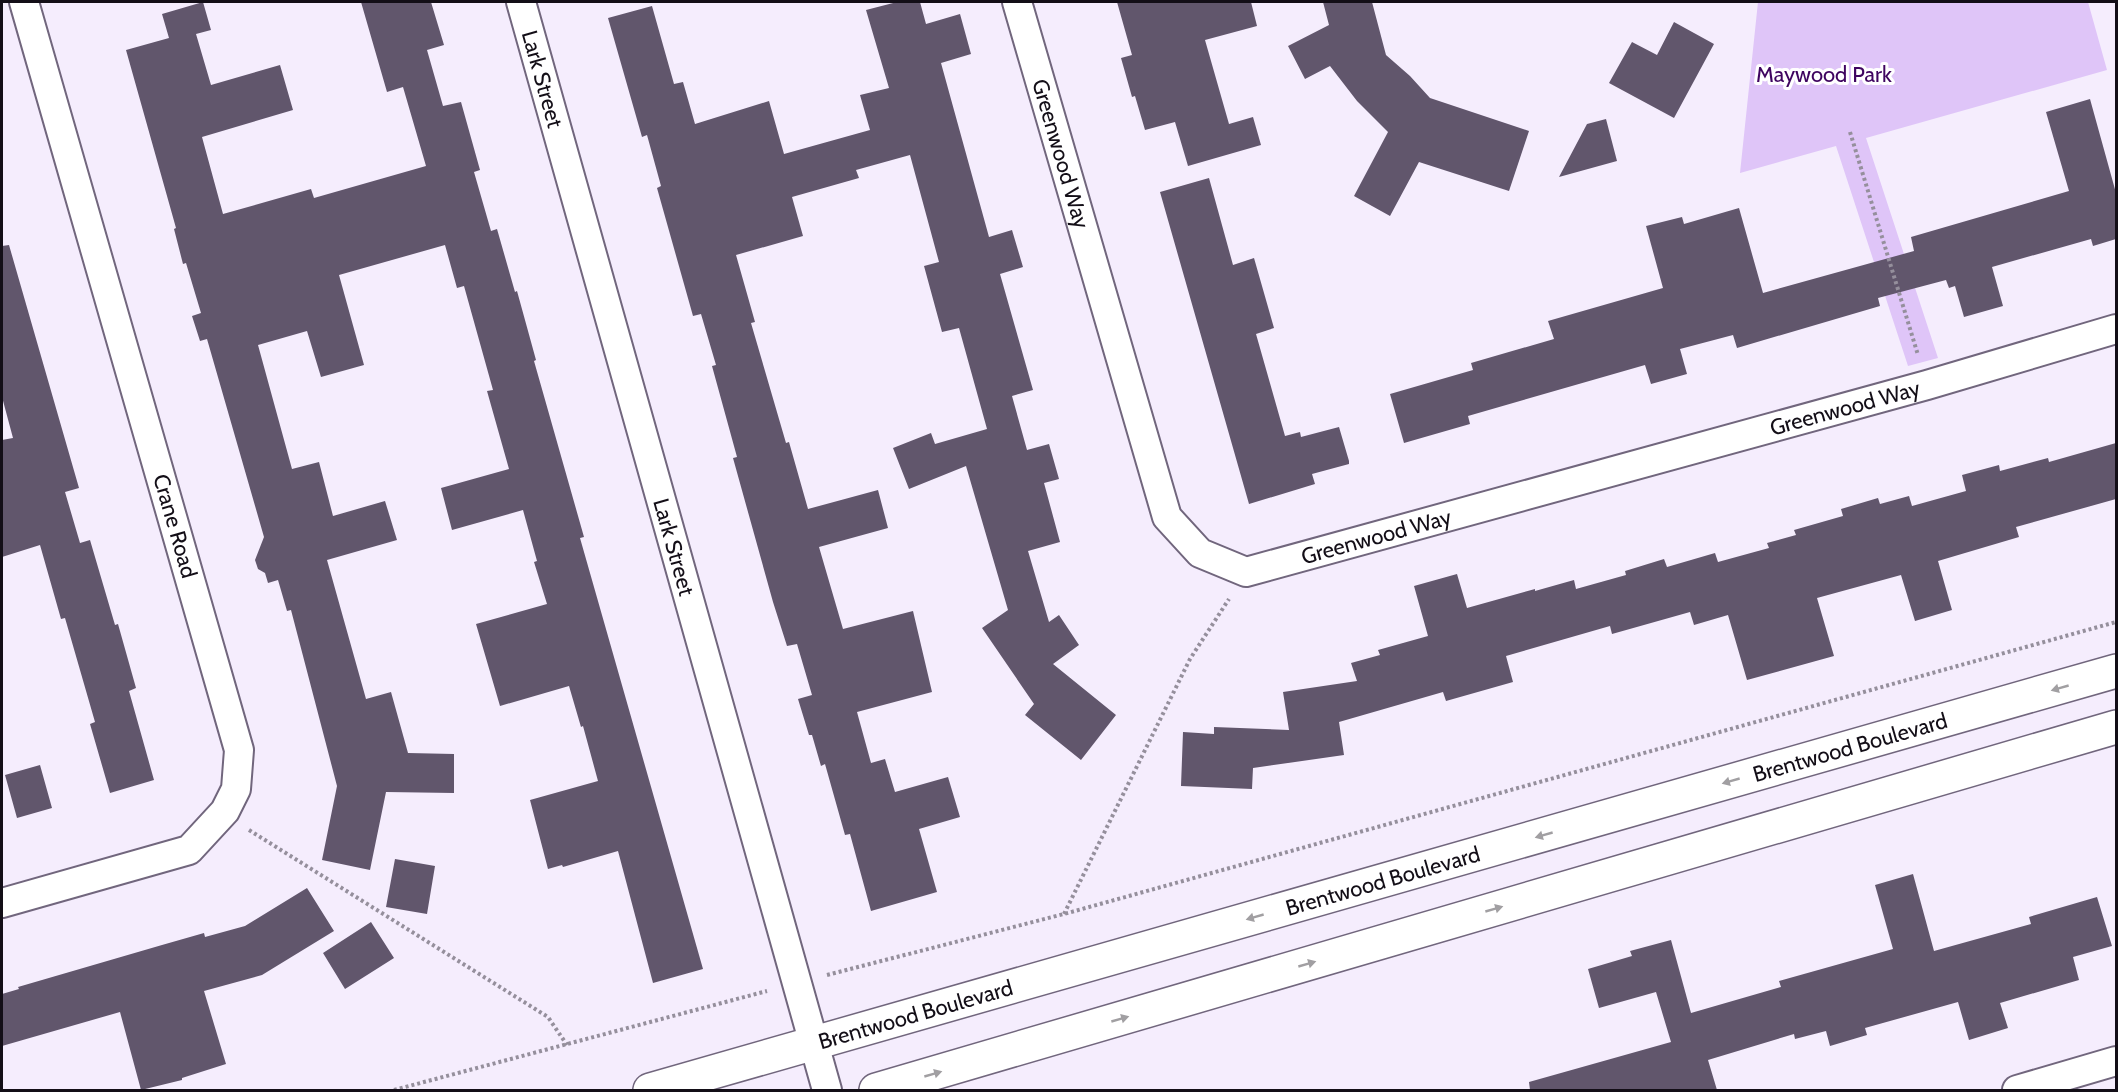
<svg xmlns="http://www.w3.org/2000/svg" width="2118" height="1092" font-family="Cabin,sans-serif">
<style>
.green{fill:#dfc5f8}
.building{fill:#61566c}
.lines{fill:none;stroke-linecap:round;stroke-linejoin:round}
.minor-casing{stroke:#71667d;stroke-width:32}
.secondary-casing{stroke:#71667d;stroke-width:36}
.path{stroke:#958f9c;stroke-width:4;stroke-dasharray:3 3;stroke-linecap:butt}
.minor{stroke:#fff;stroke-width:28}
.secondary{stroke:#fff;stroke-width:33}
.oneway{fill:#a19fa2}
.labels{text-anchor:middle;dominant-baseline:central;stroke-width:6;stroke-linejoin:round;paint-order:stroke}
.park-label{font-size:22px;fill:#3e045f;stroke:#fff}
.street-label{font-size:22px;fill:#130e17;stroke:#fff}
</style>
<rect width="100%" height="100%" fill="#f5edfd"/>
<!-- green -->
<path class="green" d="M 1758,2 L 2088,2 L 2107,70 L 1866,138 L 1938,358 L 1908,366 L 1836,146 L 1740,173 Z"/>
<!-- building -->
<path class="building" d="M 203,2 L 211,30 L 196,34 L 211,85 L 280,65 L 293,110 L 202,137 L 223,214 L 311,189 L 314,198 L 426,166 L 403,87 L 387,92 L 361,2 L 431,2 L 444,45 L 427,50 L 443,106 L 461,102 L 480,170 L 474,172 L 491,231 L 497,229 L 515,292 L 517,291 L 536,360 L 534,361 L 584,537 L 580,538 L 703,969 L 653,983 L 618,851 L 563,867 L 562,865 L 548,869 L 530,800 L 598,781 L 583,726 L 581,727 L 569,686 L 500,706 L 476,624 L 547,604 L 534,562 L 537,561 L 523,510 L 452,530 L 441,488 L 509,469 L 487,391 L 493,390 L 464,286 L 457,288 L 445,245 L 339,275 L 364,365 L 321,377 L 307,331 L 258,345 L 292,469 L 319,462 L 333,516 L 385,501 L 397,540 L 327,560 L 366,699 L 391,692 L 408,753 L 454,754 L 454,793 L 386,792 L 370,870 L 322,860 L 337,786 L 291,610 L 287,611 L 278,580 L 268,583 L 265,573 L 258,569 L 255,560 L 264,537 L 207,339 L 200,341 L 192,316 L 201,313 L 186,263 L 183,264 L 174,229 L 176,228 L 126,50 L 169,38 L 162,14 Z
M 897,2 L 920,2 L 926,24 L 960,14 L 971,54 L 941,63 L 989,237 L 1012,230 L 1023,267 L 1000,274 L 1033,390 L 1012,396 L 1027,450 L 1049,444 L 1059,479 L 1044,483 L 1060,542 L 1028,551 L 1049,622 L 1059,615 L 1079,645 L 1053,664 L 1116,715 L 1081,760 L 1025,715 L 1034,704 L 982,628 L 1008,610 L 966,466 L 909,489 L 893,448 L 931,433 L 935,444 L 987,429 L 959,328 L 942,332 L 924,266 L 939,262 L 910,155 L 856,170 L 859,178 L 792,197 L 803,236 L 736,255 L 755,322 L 751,323 L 786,443 L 789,442 L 808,509 L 878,490 L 888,528 L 819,547 L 843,629 L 913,611 L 932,692 L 857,712 L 871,763 L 885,759 L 895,792 L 948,777 L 960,817 L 919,829 L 937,892 L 871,911 L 850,834 L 845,835 L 825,764 L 821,766 L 812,735 L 809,735 L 798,699 L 812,695 L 797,644 L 787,646 L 773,602 L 733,458 L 737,457 L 712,366 L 716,365 L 701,314 L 693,316 L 657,188 L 661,186 L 647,135 L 642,137 L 608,18 L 652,6 L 674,84 L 683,82 L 695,124 L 769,101 L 784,154 L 870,130 L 860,95 L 889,88 L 866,10 Z
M 1117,2 L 1251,2 L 1257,26 L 1205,40 L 1229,124 L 1253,117 L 1261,145 L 1188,166 L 1175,122 L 1145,130 L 1135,96 L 1132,97 L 1121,58 L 1132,55 Z
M 1323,2 L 1372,2 L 1386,55 L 1410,76 L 1430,98 L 1529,131 L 1509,191 L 1419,162 L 1390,216 L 1354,196 L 1388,132 L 1357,101 L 1330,66 L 1305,79 L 1288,46 L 1329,25 Z
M 1674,22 L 1714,44 L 1674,118 L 1609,83 L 1632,42 L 1657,55 Z
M 2090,99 L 2116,193 L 2116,239 L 2093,246 L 2091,239 L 1992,267 L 2003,306 L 1964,317 L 1955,286 L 1949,288 L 1946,280 L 1878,298 L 1880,306 L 1737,348 L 1733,335 L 1680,349 L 1687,374 L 1651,384 L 1645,365 L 1468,416 L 1470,424 L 1404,443 L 1390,394 L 1473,370 L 1471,363 L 1554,339 L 1548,321 L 1663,288 L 1646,226 L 1682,217 L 1684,224 L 1739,208 L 1763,293 L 1914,251 L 1911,237 L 2069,191 L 2046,112 Z
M 1606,119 L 1617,161 L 1559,177 L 1587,124 Z
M 1209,178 L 1233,265 L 1254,258 L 1274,328 L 1256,334 L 1285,436 L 1300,432 L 1301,437 L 1339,427 L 1349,461 L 1349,464 L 1312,474 L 1315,484 L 1249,504 L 1160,192 Z
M 9,245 L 79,488 L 65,492 L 80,543 L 90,540 L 115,625 L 118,624 L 136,688 L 129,691 L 154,780 L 110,793 L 90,724 L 95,722 L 65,618 L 61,619 L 40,545 L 2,557 L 2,440 L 13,438 L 2,397 L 2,246 Z
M 2116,443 L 2116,499 L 2016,527 L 2019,537 L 1938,561 L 1952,610 L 1915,621 L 1901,575 L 1817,598 L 1834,656 L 1747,680 L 1728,615 L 1694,625 L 1690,612 L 1612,634 L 1610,626 L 1506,656 L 1513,682 L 1446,701 L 1443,692 L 1339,722 L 1344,755 L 1253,768 L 1252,789 L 1181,786 L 1183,732 L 1214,734 L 1214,727 L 1289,730 L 1283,692 L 1357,681 L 1351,663 L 1380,655 L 1378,650 L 1428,636 L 1414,586 L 1457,574 L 1467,608 L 1535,589 L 1535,591 L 1574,580 L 1576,589 L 1626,575 L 1625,571 L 1664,559 L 1667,567 L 1715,553 L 1718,562 L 1769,548 L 1767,543 L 1796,535 L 1794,530 L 1843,516 L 1841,509 L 1878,498 L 1880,504 L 1909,496 L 1912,506 L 1966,491 L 1962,475 L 1999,465 L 2000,471 L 2048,458 L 2049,462 Z
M 40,765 L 52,808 L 17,818 L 5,775 Z
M 395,859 L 435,866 L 427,914 L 386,907 Z
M 1913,874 L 1934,951 L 2031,924 L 2029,917 L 2097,897 L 2112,946 L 2073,957 L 2079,980 L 2000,1003 L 2008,1028 L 1969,1040 L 1958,1002 L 1865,1028 L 1867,1035 L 1830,1046 L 1826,1031 L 1795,1039 L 1794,1034 L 1708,1060 L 1717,1090 L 1530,1090 L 1529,1082 L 1671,1042 L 1656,992 L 1599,1008 L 1588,969 L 1632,956 L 1630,951 L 1671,940 L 1691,1013 L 1781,987 L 1779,981 L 1893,949 L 1875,885 Z
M 307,888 L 334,931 L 262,975 L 204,991 L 226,1064 L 182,1078 L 182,1080 L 141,1090 L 120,1012 L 2,1046 L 2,994 L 19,989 L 18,987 L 162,945 L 204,933 L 205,937 L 245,926 Z
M 371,922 L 394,958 L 345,989 L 323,953 Z"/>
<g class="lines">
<!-- minor casing -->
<g class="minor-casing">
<g id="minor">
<path id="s1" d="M 521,2 L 827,1090"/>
<path id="s2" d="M 1017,2 L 1167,517 L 1200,553 L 1246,572 L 1927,385 L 2116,329"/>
<path d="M 2,903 L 189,850 L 225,811 L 236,789 L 239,750 L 24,2"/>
<path d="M 2017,1090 L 2116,1061"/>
</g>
</g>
<!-- secondary casing -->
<g class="secondary-casing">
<g id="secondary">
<path id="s3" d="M 650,1090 L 2116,671"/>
<path d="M 876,1090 L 2116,727"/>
</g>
</g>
<!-- path -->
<path class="path" d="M 1850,132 L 1918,355
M 249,830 L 548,1017 L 567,1045
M 1064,914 L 1190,659 L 1229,599
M 827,975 L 1064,914 L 2116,622
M 394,1090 L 767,991"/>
<!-- minor -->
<use href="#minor" class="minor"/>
<!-- secondary -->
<use href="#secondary" class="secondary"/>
</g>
<!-- one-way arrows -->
<defs><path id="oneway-solid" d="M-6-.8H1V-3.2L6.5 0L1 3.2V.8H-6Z" transform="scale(1.5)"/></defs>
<g class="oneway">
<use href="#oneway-solid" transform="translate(2060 688) rotate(164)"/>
<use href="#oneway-solid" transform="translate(1731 781) rotate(164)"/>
<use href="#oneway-solid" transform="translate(1544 835) rotate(164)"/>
<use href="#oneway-solid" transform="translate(1494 909) rotate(-16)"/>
<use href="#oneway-solid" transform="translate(1255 917) rotate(164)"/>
<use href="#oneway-solid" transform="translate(1307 964) rotate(-16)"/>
<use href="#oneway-solid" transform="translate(1120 1019) rotate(-16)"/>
<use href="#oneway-solid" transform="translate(933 1074) rotate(-16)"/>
</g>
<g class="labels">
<!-- park labels -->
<g class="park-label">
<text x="1824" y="74">Maywood Park</text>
</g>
<!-- street labels -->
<g class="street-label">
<text stroke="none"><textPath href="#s1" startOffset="80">Lark Street</textPath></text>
<text stroke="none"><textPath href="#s2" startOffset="158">Greenwood Way</textPath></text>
<text stroke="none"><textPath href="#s2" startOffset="1256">Greenwood Way</textPath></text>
<text transform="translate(175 526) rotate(74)">Crane Road</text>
<text stroke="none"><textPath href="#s2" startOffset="770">Greenwood Way</textPath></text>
<text stroke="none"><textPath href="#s1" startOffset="566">Lark Street</textPath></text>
<text stroke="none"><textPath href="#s3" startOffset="1248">Brentwood Boulevard</textPath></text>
<text stroke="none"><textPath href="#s3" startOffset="762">Brentwood Boulevard</textPath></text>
<text stroke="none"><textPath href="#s3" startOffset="276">Brentwood Boulevard</textPath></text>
</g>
</g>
<!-- border -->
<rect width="2118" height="1092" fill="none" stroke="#130e17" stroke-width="6"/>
</svg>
